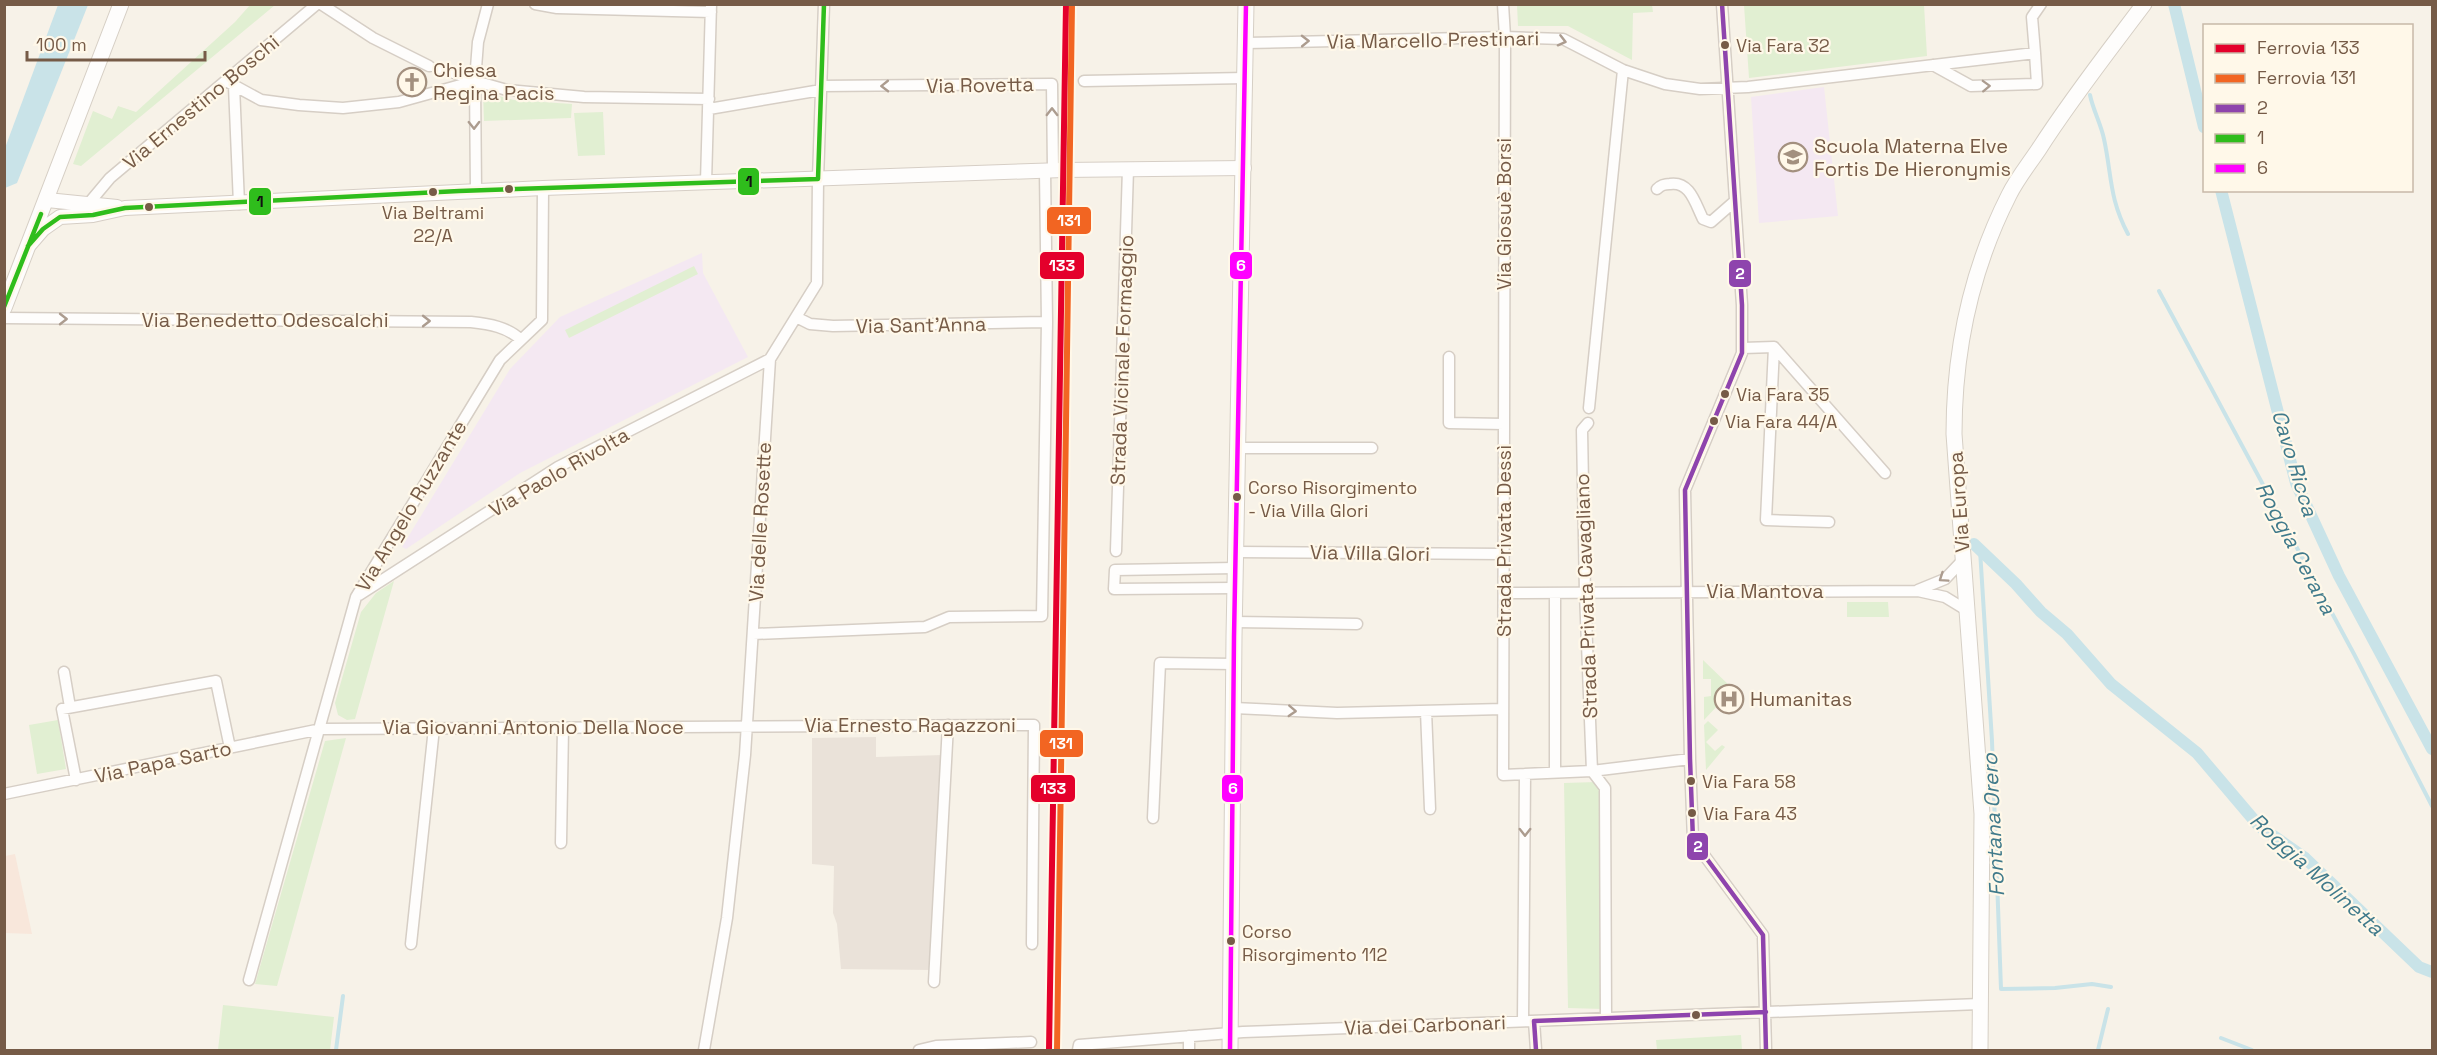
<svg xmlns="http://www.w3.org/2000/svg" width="2437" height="1055" font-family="'Space Grotesk',sans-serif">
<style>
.commercial{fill:#f8e7db}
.industrial{fill:#eae2d9}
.education{fill:#f4e8f2}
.green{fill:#e1efd2}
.water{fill:#c9e3e8}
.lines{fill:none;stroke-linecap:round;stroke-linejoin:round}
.stream{stroke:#c9e3e8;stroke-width:4}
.canal{stroke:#c9e3e8;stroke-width:12}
.pedestrian-casing{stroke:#d6cec5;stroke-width:10}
.minor-casing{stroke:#d6cec5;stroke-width:13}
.tertiary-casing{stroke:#d6cec5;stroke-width:16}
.secondary-casing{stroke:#d6cfc5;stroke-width:17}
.pedestrian{stroke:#fefdfc;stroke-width:8}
.minor{stroke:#fefdfc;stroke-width:10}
.tertiary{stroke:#fefdfc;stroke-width:14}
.secondary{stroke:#fefdfc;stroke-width:15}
.bus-1-casing{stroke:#fff8e9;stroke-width:9}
.bus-2-casing{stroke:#fff8e9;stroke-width:9}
.bus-3-casing{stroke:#fff8e9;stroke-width:9}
.bus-1{stroke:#8e44ad;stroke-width:4.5}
.bus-2{stroke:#2fbd1c;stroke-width:4.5}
.bus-3{stroke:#f0f;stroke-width:4.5}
.rail-1-casing{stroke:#fff8e9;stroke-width:10}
.rail-2-casing{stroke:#fff8e9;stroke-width:10}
.rail-1{stroke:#e4002b;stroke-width:6}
.rail-2{stroke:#f26522;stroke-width:6}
.oneway{stroke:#ac9c8f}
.bus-dot{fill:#765b47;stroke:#fff8e9;stroke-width:2}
.labels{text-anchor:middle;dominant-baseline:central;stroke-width:4.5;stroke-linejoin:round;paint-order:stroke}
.bus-label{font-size:18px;fill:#765b47;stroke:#fff8e9;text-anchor:start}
.street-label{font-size:20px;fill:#765b47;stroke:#fff8e9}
.poi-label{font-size:20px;fill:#765b47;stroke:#fff8e9;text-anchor:start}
.water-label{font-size:21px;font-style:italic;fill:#407a8b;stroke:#fff8e9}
.line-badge{stroke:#fff8e9;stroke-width:2}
.badge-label{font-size:16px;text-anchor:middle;font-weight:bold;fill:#fff}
.pale-badge-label{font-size:16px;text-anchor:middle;font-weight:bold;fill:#111}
</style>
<rect width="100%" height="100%" fill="#f7f2e8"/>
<!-- commercial -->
<path class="commercial" d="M 15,854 L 32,934 L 5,933 L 5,856 Z"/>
<!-- industrial -->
<path class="industrial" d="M 876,737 L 876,757 L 943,755 L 932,970 L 841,969 L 837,924 L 833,913 L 834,866 L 812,864 L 812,738 Z"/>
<!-- education -->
<path class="education" d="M 1824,87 L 1838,216 L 1759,223 L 1751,97 Z
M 702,253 L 703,273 L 748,357 L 520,473 L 406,549 L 402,547 L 510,369 L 560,317 Z"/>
<!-- green -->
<path class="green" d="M 250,5 L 275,5 L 81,166 L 73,164 L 93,111 L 112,119 L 118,106 L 136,112 L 235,22 Z
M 1517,5 L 1652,5 L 1653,12 L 1633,13 L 1632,60 L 1568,26 L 1518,26 Z
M 1744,5 L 1924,5 L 1927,56 L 1749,78 Z
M 483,92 L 514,100 L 572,104 L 571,118 L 484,121 Z
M 603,112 L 605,155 L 578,156 L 574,113 Z
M 694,266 L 698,274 L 569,338 L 565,330 Z
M 394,581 L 355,719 L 347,720 L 338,715 L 335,703 L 361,612 L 376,593 Z
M 1847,602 L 1888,602 L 1889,617 L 1847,617 Z
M 1703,660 L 1733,689 L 1731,692 L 1720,692 L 1720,703 L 1704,720 L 1704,697 L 1711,696 L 1711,679 L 1703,679 Z
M 58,720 L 66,769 L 37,774 L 29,725 Z
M 1708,721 L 1718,730 L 1706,742 L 1715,751 L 1722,745 L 1725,747 L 1706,770 L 1704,725 Z
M 346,738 L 277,986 L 255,984 L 325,741 Z
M 1596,782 L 1600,791 L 1603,1009 L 1568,1008 L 1564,783 Z
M 223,1005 L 334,1017 L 330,1050 L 218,1050 Z
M 1741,1035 L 1742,1050 L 1657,1050 L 1656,1040 Z"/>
<!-- water -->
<path class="water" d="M 58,5 L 88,5 L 17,183 L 5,188 L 5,148 Z"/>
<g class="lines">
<!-- stream -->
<path class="stream" d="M 2090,95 C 2093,110 2101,124 2104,139 C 2112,176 2109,198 2128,234
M 2159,291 L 2354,654 L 2432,806
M 1980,550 L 1992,741 L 2001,989 L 2055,988 L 2092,984 L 2111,987
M 2221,1038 L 2252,1050
M 336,1050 L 343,996
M 2098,1050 L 2108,1009"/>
<!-- canal -->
<path class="canal" d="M 2174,4 L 2204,127
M 2221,190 L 2296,483 L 2339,576 L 2432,749
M 1974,544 L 2016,584 L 2041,612 L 2067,634 L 2111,684 L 2197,753 L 2259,826 L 2305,858 L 2419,967 L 2432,972"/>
<!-- pedestrian casing -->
<g class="pedestrian-casing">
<path id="pedestrian" d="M 429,66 L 474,81"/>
</g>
<!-- minor casing -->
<g class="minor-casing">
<path id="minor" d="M 321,4 L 373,38 L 429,66
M 535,4 L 557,8 L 711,12
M 1503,4 L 1505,37 L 1504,424
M 1722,4 L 1742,305 L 1742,353 L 1685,490 L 1690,759 L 1693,840 L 1763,935 L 1766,1050
M 1246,43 L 1505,37 L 1563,39 L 1623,70 L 1665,84 L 1700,89 L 1748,87 L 2035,53 L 2037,84 L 1971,86 L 1933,65
M 2035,53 L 2032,17 L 2041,4
M 226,81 L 261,100 L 299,105 L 343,108 L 399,102 L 475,81 L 507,90 L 584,97 L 709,99
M 1084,81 L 1245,78
M 234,86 L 239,204
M 821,86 L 1052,84 L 1053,170
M 709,109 L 821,90
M 706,182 L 711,4
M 1657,189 C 1661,185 1664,184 1670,184 C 1690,181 1695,203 1703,219 L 1711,222 L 1735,201
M 476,191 L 475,81 L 478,42 L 488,4
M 89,203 L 110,178 L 317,4
M 796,317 L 810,324 L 833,326 L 1047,322
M 4,318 L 471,322 C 489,324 508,327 521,340
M 1774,347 L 1766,520 L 1829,522
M 1743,348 L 1774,347 L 1885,473
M 1449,357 L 1449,423 L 1504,424 L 1503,775 L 1592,771 L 1690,759
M 1589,408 L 1623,70
M 1588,423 L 1582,430 L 1585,593 L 1592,771
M 1238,448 L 1372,448
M 1116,551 L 1128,169
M 1236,552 L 1504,554
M 1235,588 L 1114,589 L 1115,570 L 1235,568
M 1918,590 L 1945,579 L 1964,559
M 1504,593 L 1918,591 L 1945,597 L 1968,611
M 359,595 L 558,467 L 770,359
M 1234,622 L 1357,624
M 753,634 L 925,627 L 949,617 L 1042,616 L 1047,322 L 1045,171
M 64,672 L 70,707
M 1234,708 L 1337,713 L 1503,709
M 1426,711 L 1430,809
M 1592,771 L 1605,788 L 1606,1018
M 1555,773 L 1555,593
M 76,780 L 62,709 L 216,681 L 230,748
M 4,794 L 321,729 L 1034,725 L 1032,944
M 1153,818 L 1160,663 L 1234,664
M 561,843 L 563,728
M 411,944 L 434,728
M 249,980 L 356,597 L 500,360 L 542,320 L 543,188
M 934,982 L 948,725
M 1523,1021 L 1525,774
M 1534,1021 L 1536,1050
M 704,1050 L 727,918 L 745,755 L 770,359 L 817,283 L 818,179 L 824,4
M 919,1050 L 936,1046 L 1031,1042
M 1078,1050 L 1079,1045 L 1243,1032 L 1980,1004
M 1189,1050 L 1189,1036"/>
</g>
<!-- tertiary casing -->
<g class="tertiary-casing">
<path id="tertiary" d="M 47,200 L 117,207
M 30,244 L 43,229 L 60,217 L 93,215 L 125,208 L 543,188 L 1063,170 L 1244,168"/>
</g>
<!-- secondary casing -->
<g class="secondary-casing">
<path id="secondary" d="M 4,308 L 121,4
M 1230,1050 L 1234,637 L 1246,4
M 1980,1050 L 1982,814 L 1954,434 C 1954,351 1971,270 2009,195 C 2017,179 2029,164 2039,149 C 2071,99 2108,52 2144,4"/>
</g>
<!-- pedestrian -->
<use href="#pedestrian" class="pedestrian"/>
<!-- minor -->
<use href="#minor" class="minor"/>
<!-- tertiary -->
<use href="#tertiary" class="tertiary"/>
<!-- secondary -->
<use href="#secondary" class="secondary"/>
<!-- bus-1 casing -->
<g class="bus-1-casing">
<path id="bus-1" d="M 1722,4 L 1742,305 L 1742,353 L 1685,490 L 1690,759 L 1693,840 L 1763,935 L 1766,1050
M 1536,1050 L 1534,1021 L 1766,1012"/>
</g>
<!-- bus-2 casing -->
<g class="bus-2-casing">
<path id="bus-2" d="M 28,246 L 43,229 L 60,217 L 93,215 L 125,208 L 459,191 L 818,179 L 824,4
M 4,307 L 41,214"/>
</g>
<!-- bus-3 casing -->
<g class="bus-3-casing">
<path id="bus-3" d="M 1230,1050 L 1234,637 L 1246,4"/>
</g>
<!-- bus-1 -->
<use href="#bus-1" class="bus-1"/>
<!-- bus-2 -->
<use href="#bus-2" class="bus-2"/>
<!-- bus-3 -->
<use href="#bus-3" class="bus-3"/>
<!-- rail-1 casing -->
<g class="rail-1-casing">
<path id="rail-1" d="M 1049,1050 L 1066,4"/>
</g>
<!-- rail-2 casing -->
<g class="rail-2-casing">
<path id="rail-2" d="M 1057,1050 L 1072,4"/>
</g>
<!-- rail-1 -->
<use href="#rail-1" class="rail-1"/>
<!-- rail-2 -->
<use href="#rail-2" class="rail-2"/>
</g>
<!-- one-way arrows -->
<defs><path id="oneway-chevron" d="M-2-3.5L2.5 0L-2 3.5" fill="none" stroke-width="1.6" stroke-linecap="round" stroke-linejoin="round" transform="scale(1.5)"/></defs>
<g class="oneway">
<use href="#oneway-chevron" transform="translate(1305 41) rotate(-1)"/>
<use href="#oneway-chevron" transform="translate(1562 41) rotate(14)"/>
<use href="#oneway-chevron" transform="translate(885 86) rotate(179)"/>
<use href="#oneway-chevron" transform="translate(1986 86) rotate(-2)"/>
<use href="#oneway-chevron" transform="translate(1052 112) rotate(-90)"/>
<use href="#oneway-chevron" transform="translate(474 125) rotate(89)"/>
<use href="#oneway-chevron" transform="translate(63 319)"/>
<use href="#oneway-chevron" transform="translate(426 321)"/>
<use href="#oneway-chevron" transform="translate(1943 578) rotate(146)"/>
<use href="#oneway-chevron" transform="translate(1292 711) rotate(3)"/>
<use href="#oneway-chevron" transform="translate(1525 832) rotate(90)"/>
</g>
<!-- icons -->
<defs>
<g id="church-ring" transform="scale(1.5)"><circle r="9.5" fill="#fff8e9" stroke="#a3907f" stroke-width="1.5"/><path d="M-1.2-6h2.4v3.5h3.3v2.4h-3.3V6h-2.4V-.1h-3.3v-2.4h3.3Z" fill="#a3907f"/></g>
<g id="school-ring" transform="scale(1.5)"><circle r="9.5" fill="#fff8e9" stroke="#a3907f" stroke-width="1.5"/><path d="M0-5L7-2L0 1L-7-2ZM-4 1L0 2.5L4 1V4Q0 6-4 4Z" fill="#a3907f"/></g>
<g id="hospital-ring" transform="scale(1.5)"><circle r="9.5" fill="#fff8e9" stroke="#a3907f" stroke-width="1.5"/><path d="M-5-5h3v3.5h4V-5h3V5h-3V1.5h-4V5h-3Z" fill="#a3907f"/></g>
</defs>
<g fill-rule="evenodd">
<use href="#church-ring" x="412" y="82"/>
<use href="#school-ring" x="1793" y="157"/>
<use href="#hospital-ring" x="1729" y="699"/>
</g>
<!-- markers -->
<g class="bus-dot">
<circle cx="1725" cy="45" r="5"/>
<circle cx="509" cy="189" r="5"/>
<circle cx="433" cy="192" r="5"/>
<circle cx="149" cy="207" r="5"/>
<circle cx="1725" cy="394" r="5"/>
<circle cx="1714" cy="421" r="5"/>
<circle cx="1237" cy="497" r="5"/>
<circle cx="1691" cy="781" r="5"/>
<circle cx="1692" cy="813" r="5"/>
<circle cx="1231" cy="941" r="5"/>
<circle cx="1696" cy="1015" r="5"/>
</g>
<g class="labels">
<!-- bus labels -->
<g class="bus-label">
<text x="1736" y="45">Via Fara 32</text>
<text x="433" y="212" text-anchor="middle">Via Beltrami<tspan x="433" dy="23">22/A</tspan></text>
<text x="1736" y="394">Via Fara 35</text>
<text x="1725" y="421">Via Fara 44/A</text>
<text x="1248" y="487">Corso Risorgimento<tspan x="1248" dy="23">- Via Villa Glori</tspan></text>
<text x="1702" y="781">Via Fara 58</text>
<text x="1703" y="813">Via Fara 43</text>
<text x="1242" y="931">Corso<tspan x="1242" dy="23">Risorgimento 112</tspan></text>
</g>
<!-- street labels -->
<g class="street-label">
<text transform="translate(1433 40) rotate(-1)">Via Marcello Prestinari</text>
<text transform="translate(980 85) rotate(-1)">Via Rovetta</text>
<text transform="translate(201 102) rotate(-40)">Via Ernestino Boschi</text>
<text transform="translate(1504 214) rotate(-90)">Via Giosuè Borsi</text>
<text x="265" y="320">Via Benedetto Odescalchi</text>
<text transform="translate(921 325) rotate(-1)">Via Sant'Anna</text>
<text transform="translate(1122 360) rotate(-88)">Strada Vicinale Formaggio</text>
<text transform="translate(559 472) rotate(-30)">Via Paolo Rivolta</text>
<text transform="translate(1959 502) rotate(-94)">Via Europa</text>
<text transform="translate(411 506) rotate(-59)">Via Angelo Ruzzante</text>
<text transform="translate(760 522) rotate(-87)">Via delle Rosette</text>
<text transform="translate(1504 541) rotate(-90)">Strada Privata Dessì</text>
<text transform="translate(1370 553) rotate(1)">Via Villa Glori</text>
<text x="1765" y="591">Via Mantova</text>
<text transform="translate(1586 596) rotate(-92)">Strada Privata Cavagliano</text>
<text x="910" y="725">Via Ernesto Ragazzoni</text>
<text x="533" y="727">Via Giovanni Antonio Della Noce</text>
<text transform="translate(163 762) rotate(-12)">Via Papa Sarto</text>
<text transform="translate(1425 1025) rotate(-2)">Via dei Carbonari</text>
</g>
<!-- poi labels -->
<g class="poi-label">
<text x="433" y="70">Chiesa<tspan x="433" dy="23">Regina Pacis</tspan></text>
<text x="1814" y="146">Scuola Materna Elve<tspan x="1814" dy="23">Fortis De Hieronymis</tspan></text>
<text x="1750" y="699">Humanitas</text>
</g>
<!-- water labels -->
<g class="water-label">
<text transform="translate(2295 463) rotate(73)">Cavo Ricca</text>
<text transform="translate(2296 548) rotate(62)">Roggia Cerana</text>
<text transform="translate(1993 825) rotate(-93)">Fontana Orero</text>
<text transform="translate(2317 874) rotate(42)">Roggia Molinetta</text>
</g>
</g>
<g class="line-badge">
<rect x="737" y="167" width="23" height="29" rx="6" fill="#2fbd1c"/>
<rect x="248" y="187" width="24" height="29" rx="6" fill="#2fbd1c"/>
<rect x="1046" y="206" width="46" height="29" rx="6" fill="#f26522"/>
<rect x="1229" y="251" width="24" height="29" rx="6" fill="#f0f"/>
<rect x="1039" y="251" width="46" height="29" rx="6" fill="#e4002b"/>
<rect x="1728" y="259" width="24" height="29" rx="6" fill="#8e44ad"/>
<rect x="1039" y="729" width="45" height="29" rx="6" fill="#f26522"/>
<rect x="1221" y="774" width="23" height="29" rx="6" fill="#f0f"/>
<rect x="1030" y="774" width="46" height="29" rx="6" fill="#e4002b"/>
<rect x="1686" y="832" width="23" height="29" rx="6" fill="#8e44ad"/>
</g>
<g class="badge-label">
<text x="1069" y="226">131</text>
<text x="1241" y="271">6</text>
<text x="1062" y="271">133</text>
<text x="1740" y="279">2</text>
<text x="1061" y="749">131</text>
<text x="1233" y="794">6</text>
<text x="1053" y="794">133</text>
<text x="1698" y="852">2</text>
</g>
<g class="pale-badge-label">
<text x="749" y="187">1</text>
<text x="260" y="207">1</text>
</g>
<!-- border -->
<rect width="2437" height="1055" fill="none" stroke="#765b47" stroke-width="12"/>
<!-- legend -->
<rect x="2203" y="24" width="210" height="168" fill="#fff8e9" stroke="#c8b9a8" stroke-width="1.5"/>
<rect x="2215" y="44" width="30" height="9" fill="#e4002b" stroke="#c8b9a8" stroke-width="1.5"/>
<text x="2257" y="54" font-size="18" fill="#765b47">Ferrovia 133</text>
<rect x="2215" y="74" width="30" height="9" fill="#f26522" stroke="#c8b9a8" stroke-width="1.5"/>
<text x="2257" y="84" font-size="18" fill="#765b47">Ferrovia 131</text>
<rect x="2215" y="104" width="30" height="9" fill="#8e44ad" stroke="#c8b9a8" stroke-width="1.5"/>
<text x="2257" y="114" font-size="18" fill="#765b47">2</text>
<rect x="2215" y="134" width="30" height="9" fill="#2fbd1c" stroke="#c8b9a8" stroke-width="1.5"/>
<text x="2257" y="144" font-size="18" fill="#765b47">1</text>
<rect x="2215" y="164" width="30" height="9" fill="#ff00ff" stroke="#c8b9a8" stroke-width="1.5"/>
<text x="2257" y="174" font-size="18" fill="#765b47">6</text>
<!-- scale -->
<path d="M27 51v9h178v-9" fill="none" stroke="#765b47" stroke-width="3"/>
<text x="36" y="51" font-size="18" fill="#765b47" stroke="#fff8e9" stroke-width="4.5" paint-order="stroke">100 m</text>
</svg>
